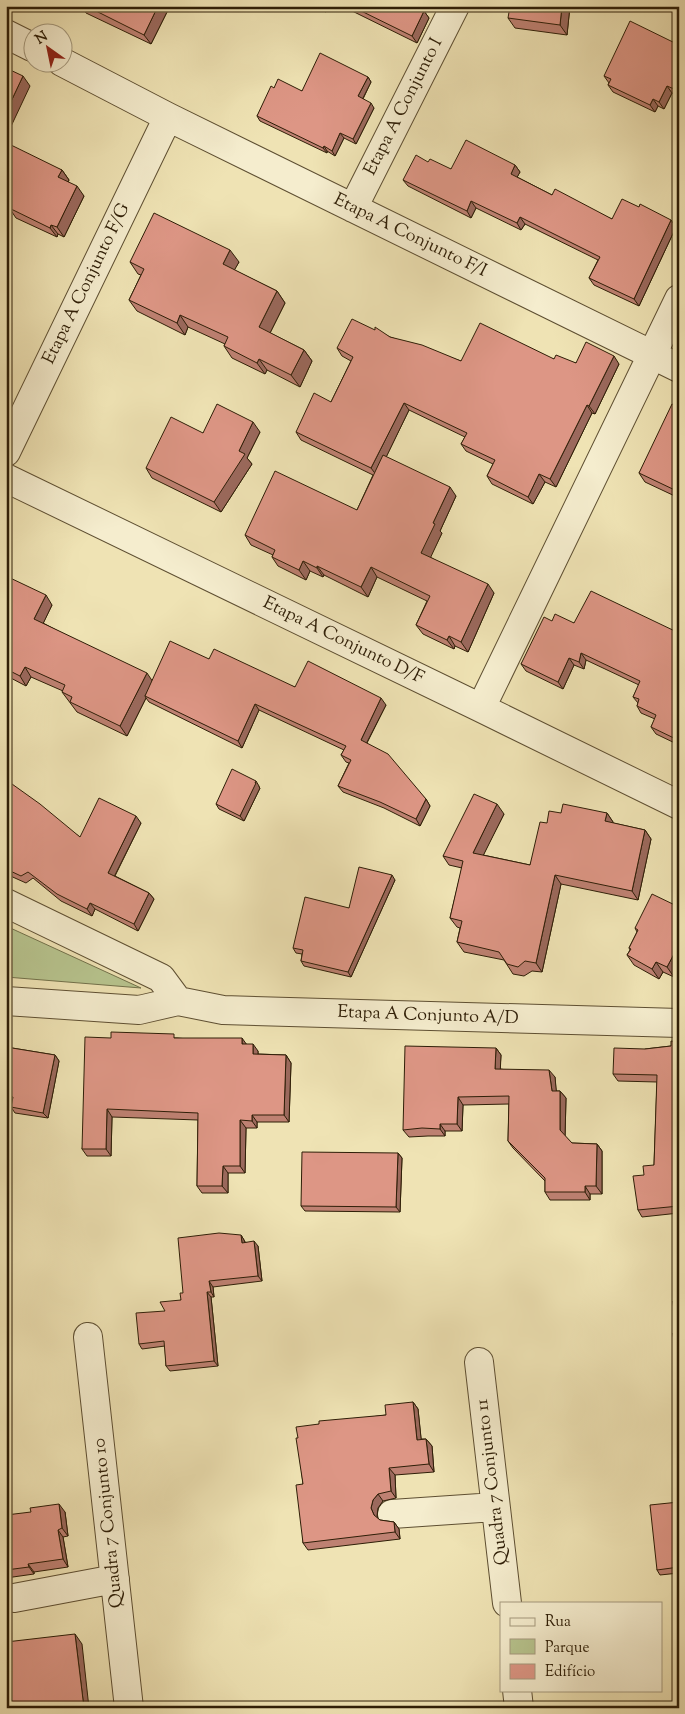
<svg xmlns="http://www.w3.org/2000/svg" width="685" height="1714" font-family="'Sorts Mill Goudy',serif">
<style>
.green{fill:#b7c48e;stroke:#72714a}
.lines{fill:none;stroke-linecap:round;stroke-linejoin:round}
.minor-casing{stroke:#5e4f32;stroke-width:30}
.minor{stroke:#f5edce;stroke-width:28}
.wall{fill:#be8172;stroke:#2e1e07}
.shaded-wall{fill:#9b695d;stroke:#2e1e07}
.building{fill:#dd9685;stroke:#2e1e07}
.labels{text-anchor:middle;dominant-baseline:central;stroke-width:4.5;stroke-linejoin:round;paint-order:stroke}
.street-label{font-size:18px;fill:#2e1e07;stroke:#f5edce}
</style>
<rect width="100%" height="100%" fill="#efe3b4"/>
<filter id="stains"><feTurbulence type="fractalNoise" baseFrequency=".004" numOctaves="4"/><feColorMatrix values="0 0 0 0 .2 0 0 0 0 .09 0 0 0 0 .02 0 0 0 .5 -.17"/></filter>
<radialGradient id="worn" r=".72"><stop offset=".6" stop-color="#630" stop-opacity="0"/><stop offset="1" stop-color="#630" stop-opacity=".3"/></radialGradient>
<!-- green -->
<path class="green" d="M 6,926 L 141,988 L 6,977 Z"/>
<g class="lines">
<!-- minor casing -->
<g class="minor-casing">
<path id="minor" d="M 6,34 L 32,47
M 62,62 L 168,117 L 679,368
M 353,208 L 455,6
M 6,452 L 168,117
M 6,478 L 481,708 L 679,805
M 481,708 L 679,299
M 6,903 L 161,978 L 178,1001
M 6,1001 L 139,1010 L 178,1001 L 223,1010 L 679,1023
M 88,1337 L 129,1708
M 479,1362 L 507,1603
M 392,1514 L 495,1507
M 14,1598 L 115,1579
M 517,1690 L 519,1708"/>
</g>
<!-- minor -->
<use href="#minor" class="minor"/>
</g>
<!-- wall -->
<path class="wall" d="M 82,6 L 170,6 L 151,44 L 86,13 Z
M 311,6 L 328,6 L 326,12 Z
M 342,6 L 414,6 L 424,11 L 429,18 L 417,43 Z
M 570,6 L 567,35 L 515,28 L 508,18 Z
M 679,45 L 679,96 L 672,93 L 664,109 L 658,106 L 655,112 L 613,92 L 608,85 L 609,83 L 604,76 Z
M 368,77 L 371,82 L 363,99 L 374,108 L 356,144 L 344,138 L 335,156 L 327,151 L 327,153 L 260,121 L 257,116 L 274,88 L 302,91 Z
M 6,154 L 62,170 L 69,180 L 68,182 L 84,196 L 64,237 L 58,234 L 57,237 L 16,218 L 12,212 L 6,209 Z
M 515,165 L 520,172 L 517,177 L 552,195 L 612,219 L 676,227 L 639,306 L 594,285 L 589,278 L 598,260 L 525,224 L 521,230 L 476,208 L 471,218 L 408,186 L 403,180 L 451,169 Z
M 130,262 L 239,262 L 234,270 L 277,291 L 285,303 L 270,333 L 304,350 L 312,361 L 300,387 L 267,370 L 265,374 L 232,358 L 224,346 L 225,344 L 188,327 L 185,335 L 137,311 L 129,300 L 141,275 L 138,274 Z
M 375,330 L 390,337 L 461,361 L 554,359 L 576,363 L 619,364 L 595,414 L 592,413 L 556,487 L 545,482 L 533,504 L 492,484 L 487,476 L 493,464 L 466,451 L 461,444 L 465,437 L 409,410 L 386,457 L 456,496 L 440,531 L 442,533 L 430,557 L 494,593 L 468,652 L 455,646 L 454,649 L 423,634 L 416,625 L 427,601 L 377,577 L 368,597 L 324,575 L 323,577 L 310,571 L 306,580 L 278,566 L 272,557 L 273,555 L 251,545 L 245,535 L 357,510 L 373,475 L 301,440 L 296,432 L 331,402 L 351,361 L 342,356 L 337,348 Z
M 679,407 L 679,498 L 645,482 L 639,473 Z
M 260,432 L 247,458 L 252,464 L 221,512 L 152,478 L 146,468 L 203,433 Z
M 6,576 L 52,605 L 43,623 L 152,681 L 209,659 L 295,687 L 386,705 L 367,743 L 426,799 L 430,806 L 420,826 L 384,808 L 343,792 L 338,786 L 349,763 L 346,762 L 341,755 L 344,750 L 259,710 L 242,748 L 149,702 L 146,698 L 127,736 L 77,712 L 62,692 L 63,691 L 31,677 L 26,686 L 7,676 L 6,674 Z
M 552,621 L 679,633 L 679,745 L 656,734 L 651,727 L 655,719 L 641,713 L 637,706 L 638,703 L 633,697 L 639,685 L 586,660 L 584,669 L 574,665 L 563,689 L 526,671 L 521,664 Z
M 6,785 L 80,837 L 141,823 L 115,876 L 149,893 L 154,899 L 138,931 L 95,909 L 92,916 L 61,901 L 33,878 L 26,883 L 6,874 Z
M 259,786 L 259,787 L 260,788 L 244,821 L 219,809 L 216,804 Z
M 561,813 L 607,813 L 613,822 L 613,823 L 645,830 L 651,839 L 638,900 L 561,884 L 542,972 L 532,971 L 524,976 L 513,974 L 504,960 L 464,952 L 457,942 L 460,928 L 457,927 L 450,918 L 462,868 L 449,865 L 443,856 L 504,814 L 483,855 L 530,865 L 547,823 Z
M 395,880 L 351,977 L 304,966 L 301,961 L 302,954 L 296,953 L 293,948 L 349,908 Z
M 679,907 L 679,967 L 674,977 L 663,972 L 659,979 L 634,965 L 627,955 L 630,950 L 629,948 L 637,932 L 635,928 Z
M 111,1038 L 177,1038 L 246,1044 L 258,1051 L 258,1054 L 286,1055 L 291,1063 L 289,1122 L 257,1122 L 257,1128 L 246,1128 L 245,1173 L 228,1173 L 228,1193 L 202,1193 L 197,1186 L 198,1120 L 112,1117 L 111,1156 L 87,1156 L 82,1149 Z
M 679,1042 L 679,1213 L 642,1217 L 638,1210 L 644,1175 L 654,1165 L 657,1082 L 618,1081 L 613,1074 L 645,1049 L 671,1046 Z
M 6,1047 L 55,1055 L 59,1061 L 48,1118 L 15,1113 L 11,1107 L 12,1102 L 6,1101 Z
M 496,1048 L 501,1055 L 500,1069 L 555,1077 L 556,1091 L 560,1091 L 566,1098 L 565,1136 L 572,1143 L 597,1144 L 602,1151 L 602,1194 L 590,1194 L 590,1200 L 550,1200 L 545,1192 L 545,1181 L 513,1148 L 508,1141 L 509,1104 L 463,1105 L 462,1131 L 445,1131 L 445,1136 L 428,1136 L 409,1137 L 403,1130 Z
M 398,1153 L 402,1158 L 400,1212 L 305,1211 L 301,1206 Z
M 241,1235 L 244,1240 L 245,1242 L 258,1246 L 262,1281 L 213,1287 L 214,1297 L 211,1297 L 218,1366 L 170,1371 L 166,1366 L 165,1346 L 142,1349 L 139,1344 L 165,1311 L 181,1300 L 183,1293 Z
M 413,1402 L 418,1409 L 421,1439 L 426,1439 L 432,1446 L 434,1472 L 395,1475 L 396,1498 L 383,1501 L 378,1508 L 377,1516 L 378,1518 L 380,1520 L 394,1522 L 399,1529 L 400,1539 L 308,1550 L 303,1543 L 303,1484 L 298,1438 L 319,1424 L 386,1415 Z
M 679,1502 L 679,1573 L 660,1575 L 657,1570 Z
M 65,1512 L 68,1536 L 63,1537 L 68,1567 L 34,1572 L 34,1574 L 6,1578 L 6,1515 Z"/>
<!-- shaded-wall -->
<path class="shaded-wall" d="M 158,6 L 170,6 L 151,44 L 144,35 Z
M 321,6 L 328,6 L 326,12 Z
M 562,6 L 570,6 L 567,35 L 560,25 Z
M 424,11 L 429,18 L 417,43 L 412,36 Z
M 23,76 L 30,86 L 6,137 L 6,112 Z
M 368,77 L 371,82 L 361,102 L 358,96 Z
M 667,86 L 672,93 L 664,109 L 659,102 Z
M 653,99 L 658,106 L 655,112 L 650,105 Z
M 371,103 L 374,108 L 356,144 L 353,139 Z
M 340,133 L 344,138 L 335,156 L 332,151 Z
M 324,146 L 327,151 L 327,153 L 323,148 Z
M 515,165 L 520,172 L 515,181 L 511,174 Z
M 62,170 L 69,180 L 65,187 L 58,177 Z
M 77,186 L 84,196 L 64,237 L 57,227 Z
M 471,201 L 476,208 L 471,218 L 467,211 Z
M 520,217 L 525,224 L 521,230 L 517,223 Z
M 671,220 L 676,227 L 639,306 L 634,299 Z
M 51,225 L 58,234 L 57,237 L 50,228 Z
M 230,250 L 239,262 L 231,276 L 223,264 Z
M 277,291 L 285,303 L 267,339 L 259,327 Z
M 180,315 L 188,327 L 185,335 L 177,323 Z
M 304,350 L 312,361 L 300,387 L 291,375 Z
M 614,356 L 619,364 L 595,414 L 589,406 Z
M 259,359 L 267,370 L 265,374 L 257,363 Z
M 404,403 L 409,410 L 377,476 L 371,468 Z
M 587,405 L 592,413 L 556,487 L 550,479 Z
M 253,422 L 260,432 L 247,458 L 252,464 L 221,512 L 214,502 Z
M 539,474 L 545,482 L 533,504 L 528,497 Z
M 450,487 L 456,496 L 440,531 L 442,533 L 428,563 L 421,553 L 433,523 Z
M 303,561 L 310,571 L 306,580 L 299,570 Z
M 317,566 L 324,575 L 323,577 L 317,568 Z
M 371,567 L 377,577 L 368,597 L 361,587 Z
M 488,584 L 494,593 L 468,652 L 461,642 Z
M 46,595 L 52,605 L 41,628 L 34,619 Z
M 449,636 L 455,646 L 454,649 L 447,640 Z
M 581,653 L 586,660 L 584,669 L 579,662 Z
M 569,658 L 574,665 L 563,689 L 558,682 Z
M 25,667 L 31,677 L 26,686 L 20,676 Z
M 147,673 L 153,682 L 145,696 L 146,698 L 127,736 L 120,726 Z
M 381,698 L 386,705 L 365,746 L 361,740 Z
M 255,704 L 259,710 L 242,748 L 238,741 Z
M 256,781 L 259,786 L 259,787 L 260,788 L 244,821 L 240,816 Z
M 426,799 L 430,806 L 420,826 L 416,819 Z
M 497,804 L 504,814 L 480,862 L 473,853 Z
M 607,813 L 613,822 L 611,831 L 605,821 Z
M 136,816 L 141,823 L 113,879 L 108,873 Z
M 645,830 L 651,839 L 638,900 L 632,891 Z
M 392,875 L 395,880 L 351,977 L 348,972 Z
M 555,875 L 561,884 L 542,972 L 536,963 Z
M 149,893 L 154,899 L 138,931 L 134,924 Z
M 90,903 L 95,909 L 92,916 L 87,909 Z
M 674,954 L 679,961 L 679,967 L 674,977 L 667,967 Z
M 656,962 L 663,972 L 659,979 L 652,969 Z
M 242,1038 L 247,1045 L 242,1044 Z
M 253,1044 L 258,1051 L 258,1061 L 253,1054 Z
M 496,1048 L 501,1055 L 500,1076 L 495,1069 Z
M 55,1055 L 59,1061 L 48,1118 L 43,1113 Z
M 286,1055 L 291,1063 L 289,1122 L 284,1115 Z
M 549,1070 L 555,1077 L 557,1098 L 552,1091 Z
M 560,1091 L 566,1098 L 565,1137 L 560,1130 Z
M 458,1097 L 463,1105 L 462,1131 L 457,1124 Z
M 107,1109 L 112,1117 L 111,1156 L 106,1149 Z
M 252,1115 L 257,1122 L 257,1128 L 252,1121 Z
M 240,1120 L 246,1128 L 245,1173 L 240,1166 Z
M 440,1124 L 445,1131 L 445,1136 L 440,1129 Z
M 597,1144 L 602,1151 L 602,1194 L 596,1186 Z
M 398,1153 L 402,1158 L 400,1212 L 396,1207 Z
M 223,1166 L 228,1173 L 228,1193 L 222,1186 Z
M 585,1186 L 590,1194 L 590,1200 L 585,1192 Z
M 241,1235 L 244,1240 L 246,1248 L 242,1243 Z
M 254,1241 L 258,1246 L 262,1281 L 258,1276 Z
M 209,1281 L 213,1287 L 214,1297 L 211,1292 Z
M 207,1292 L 211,1297 L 218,1366 L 214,1361 Z
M 413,1402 L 418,1409 L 422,1447 L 417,1440 Z
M 426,1439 L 432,1446 L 434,1472 L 429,1464 Z
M 389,1468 L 395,1475 L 396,1498 L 391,1491 Z
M 378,1494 L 383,1501 L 378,1508 L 377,1516 L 379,1522 L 374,1515 L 371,1508 L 373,1500 Z
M 59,1504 L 65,1512 L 68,1536 L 62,1528 Z
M 394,1522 L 399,1529 L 400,1539 L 395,1532 Z
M 58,1530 L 63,1537 L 68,1567 L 63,1559 Z
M 28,1564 L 34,1572 L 34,1574 L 29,1567 Z
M 6,1609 L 9,1613 L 12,1646 L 6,1638 Z
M 75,1634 L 82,1644 L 89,1708 L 84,1708 Z"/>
<!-- building -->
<path class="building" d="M 86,6 L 158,6 L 144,35 Z
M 351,6 L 414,6 L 424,11 L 412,36 Z
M 510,6 L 562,6 L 560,25 L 508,18 Z
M 630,21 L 679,45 L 679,91 L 667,86 L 659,102 L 653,99 L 650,105 L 608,85 L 611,79 L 604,76 Z
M 320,53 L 368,77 L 358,96 L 371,103 L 353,139 L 340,133 L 332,151 L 324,146 L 323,148 L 257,116 L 271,86 L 274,88 L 278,79 L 302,91 Z
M 6,68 L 23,76 L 6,112 Z
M 466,140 L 515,165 L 511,174 L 552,195 L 555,189 L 612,219 L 622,199 L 639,207 L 640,204 L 671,220 L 634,299 L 589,278 L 600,257 L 520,217 L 517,223 L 471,201 L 467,211 L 403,180 L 416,155 L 428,162 L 430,159 L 451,169 Z
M 11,145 L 62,170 L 58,177 L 77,186 L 57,227 L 51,225 L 50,228 L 9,208 L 11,205 L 6,203 L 6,154 Z
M 154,213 L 230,250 L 223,264 L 277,291 L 259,327 L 304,350 L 291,375 L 259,359 L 257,363 L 224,346 L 228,337 L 180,315 L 177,323 L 129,300 L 144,269 L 130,262 Z
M 352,319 L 375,330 L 375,327 L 390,337 L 422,345 L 461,361 L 480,323 L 554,359 L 556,355 L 576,363 L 586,342 L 614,356 L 589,406 L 587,405 L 550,479 L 539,474 L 528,497 L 487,476 L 495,460 L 461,444 L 467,433 L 404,403 L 371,468 L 296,432 L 314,393 L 331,402 L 353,357 L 337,348 Z
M 217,404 L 253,422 L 239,451 L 245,454 L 214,502 L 146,468 L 171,417 L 203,433 Z
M 672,404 L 679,407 L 679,492 L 639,473 Z
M 383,455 L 450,487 L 433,523 L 435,524 L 421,553 L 488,584 L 461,642 L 449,636 L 447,640 L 416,625 L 430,596 L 371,567 L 361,587 L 317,566 L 317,568 L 303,561 L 299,570 L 272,557 L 275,550 L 245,535 L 275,471 L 357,510 Z
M 6,576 L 46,595 L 34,619 L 147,673 L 120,726 L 70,702 L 72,697 L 62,692 L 65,685 L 25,667 L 20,676 L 6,669 Z
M 591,591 L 679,633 L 678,740 L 651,727 L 656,715 L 637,706 L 639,699 L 633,697 L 640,681 L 581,653 L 579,662 L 569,658 L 558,682 L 521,664 L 544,617 L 552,621 L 555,614 L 574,623 Z
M 170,641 L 209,659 L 214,649 L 295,687 L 308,661 L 381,698 L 361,740 L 388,754 L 426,799 L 416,819 L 380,802 L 338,786 L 351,760 L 341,755 L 346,746 L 255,704 L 238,741 L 145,696 Z
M 232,769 L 256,781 L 255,783 L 256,783 L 240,816 L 216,804 Z
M 12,784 L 40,804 L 80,837 L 99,798 L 136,816 L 108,873 L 149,893 L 134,924 L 90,903 L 87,909 L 57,894 L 28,872 L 21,876 L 6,869 L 6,841 L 7,839 L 6,838 L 6,785 L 10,788 Z
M 474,794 L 497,804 L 473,853 L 530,865 L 540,822 L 547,823 L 549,811 L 561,813 L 563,804 L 607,813 L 605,821 L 645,830 L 632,891 L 555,875 L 536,963 L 525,961 L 518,967 L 507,964 L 499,952 L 457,942 L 462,921 L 450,918 L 463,861 L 443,856 Z
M 359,867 L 392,875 L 348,972 L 301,961 L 303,950 L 293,948 L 305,897 L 349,908 Z
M 652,894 L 679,907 L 679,956 L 674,954 L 667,967 L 656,962 L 652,969 L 627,955 L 631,949 L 629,948 L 638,930 L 635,928 Z
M 111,1032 L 174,1034 L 174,1038 L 242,1038 L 242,1044 L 253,1044 L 253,1054 L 286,1055 L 284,1115 L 252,1115 L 252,1121 L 240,1120 L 240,1166 L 223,1166 L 222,1186 L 197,1186 L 198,1113 L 107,1109 L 106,1149 L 82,1149 L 85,1037 L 111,1038 Z
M 671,1041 L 679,1042 L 679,1206 L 638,1210 L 633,1176 L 644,1175 L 643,1166 L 654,1165 L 657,1075 L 613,1074 L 614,1048 L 645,1049 L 671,1046 Z
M 405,1046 L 496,1048 L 495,1069 L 549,1070 L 552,1091 L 560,1091 L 560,1130 L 572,1143 L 597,1144 L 596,1186 L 585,1186 L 585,1192 L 545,1192 L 545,1178 L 508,1141 L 509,1096 L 458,1097 L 457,1124 L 440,1124 L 440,1129 L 422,1128 L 403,1130 Z
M 6,1047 L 55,1055 L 43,1113 L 11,1107 L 13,1097 L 6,1096 Z
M 302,1152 L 398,1153 L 396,1207 L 301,1206 Z
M 219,1233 L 241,1235 L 242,1243 L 254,1241 L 258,1276 L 209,1281 L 211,1292 L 207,1292 L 214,1361 L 166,1366 L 164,1341 L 139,1344 L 136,1313 L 165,1311 L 160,1302 L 181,1300 L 180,1293 L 183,1293 L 178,1238 Z
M 679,1300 L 679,1370 L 677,1370 L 673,1333 L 676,1332 L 673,1301 Z
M 413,1402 L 417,1440 L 426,1439 L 429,1464 L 389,1468 L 391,1491 L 378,1494 L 373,1500 L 371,1508 L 374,1515 L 380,1520 L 394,1522 L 395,1532 L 303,1543 L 296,1485 L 303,1484 L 296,1438 L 298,1438 L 296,1427 L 319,1424 L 319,1421 L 386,1415 L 385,1405 Z
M 679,1502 L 679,1567 L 657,1570 L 650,1505 Z
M 59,1504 L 62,1528 L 58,1530 L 63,1559 L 28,1564 L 29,1567 L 6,1570 L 6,1515 L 31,1512 L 30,1508 Z
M 75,1634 L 84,1708 L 6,1708 L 6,1642 Z"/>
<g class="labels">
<!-- street labels -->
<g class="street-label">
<text transform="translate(404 107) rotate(-63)">Etapa A Conjunto I</text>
<text transform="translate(410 236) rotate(26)">Etapa A Conjunto F/I</text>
<text transform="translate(87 284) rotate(-64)">Etapa A Conjunto F/G</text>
<text transform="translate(343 641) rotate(26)">Etapa A Conjunto D/F</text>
<text transform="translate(428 1016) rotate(2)">Etapa A Conjunto A/D</text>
<text transform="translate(493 1482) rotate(-97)">Quadra 7 Conjunto 11</text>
<text transform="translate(109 1523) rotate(-96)">Quadra 7 Conjunto 10</text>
</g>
</g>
<!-- margin -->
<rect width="685" height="1714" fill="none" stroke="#efe3b4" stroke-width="25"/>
<rect x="8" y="8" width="670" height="1699" fill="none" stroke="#2e1e07" stroke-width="2.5"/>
<rect x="12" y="12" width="660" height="1689" fill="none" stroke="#2e1e07"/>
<!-- legend -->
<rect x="500" y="1602" width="162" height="90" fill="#f5edce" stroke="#a59a7e"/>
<rect x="510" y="1618" width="25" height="8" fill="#f5edce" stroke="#a59a7e"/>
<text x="545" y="1626" font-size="15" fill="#2e1e07">Rua</text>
<rect x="510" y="1639" width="25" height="15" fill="#b7c48e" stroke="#a59a7e"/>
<text x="545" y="1652" font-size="15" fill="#2e1e07">Parque</text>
<rect x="510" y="1664" width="25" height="15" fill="#dd9685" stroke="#a59a7e"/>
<text x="545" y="1676" font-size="15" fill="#2e1e07">Edifício</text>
<!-- north arrow -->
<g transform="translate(48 48) rotate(327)"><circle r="24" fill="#f5edce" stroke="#a59a7e"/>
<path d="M0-4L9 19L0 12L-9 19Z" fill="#8f2418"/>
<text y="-8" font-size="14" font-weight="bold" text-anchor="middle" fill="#2e1e07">N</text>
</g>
<rect width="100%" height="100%" filter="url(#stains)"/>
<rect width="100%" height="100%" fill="url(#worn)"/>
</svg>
